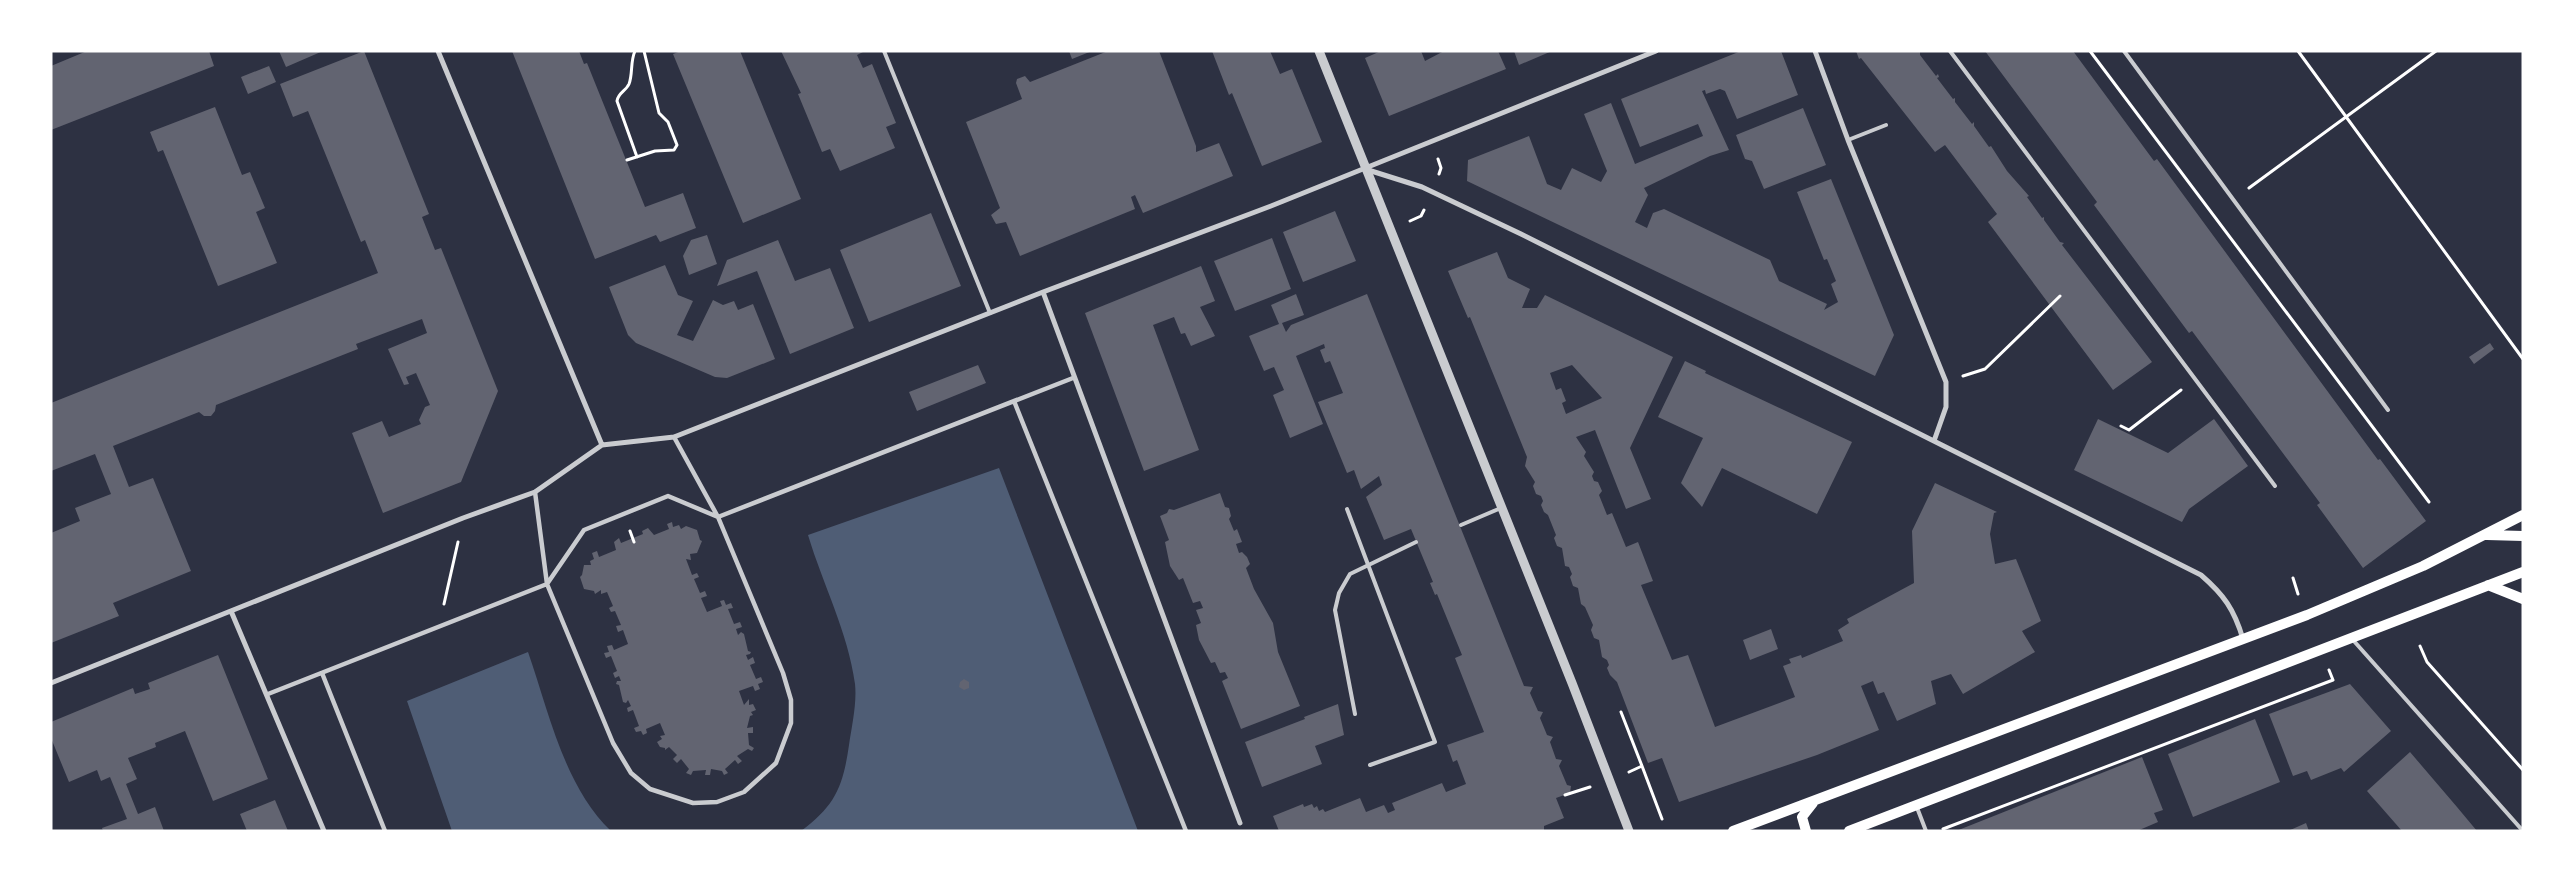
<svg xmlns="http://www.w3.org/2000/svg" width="2574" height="882" font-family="Barlow,sans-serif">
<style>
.water{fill:#4f5d75}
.building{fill:#626471;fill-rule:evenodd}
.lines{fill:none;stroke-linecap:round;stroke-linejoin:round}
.path{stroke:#fff;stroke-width:3}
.service{stroke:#caccd0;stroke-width:4}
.pedestrian{stroke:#caccd0;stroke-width:4.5}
.minor{stroke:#caccd0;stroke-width:5}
.tertiary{stroke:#caccd0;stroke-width:9}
.secondary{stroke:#fff;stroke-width:10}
</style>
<rect width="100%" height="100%" fill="#2d3142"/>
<!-- water -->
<path class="water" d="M 999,468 L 1138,831 L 801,831 C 836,805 843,786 849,745 C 852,725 857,703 855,684 C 848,632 823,585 808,535 Z
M 528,652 C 549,712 564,786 611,831 L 452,831 L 407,701 Z"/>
<!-- building -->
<path class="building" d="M 87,51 L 209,51 L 214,66 L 51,130 L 51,66 Z
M 279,51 L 323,51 L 286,67 Z
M 364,51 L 429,214 L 422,217 L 435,250 L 441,248 L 498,391 L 461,482 L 383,513 L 352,433 L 382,421 L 389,437 L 421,424 L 419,420 L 425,407 L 430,405 L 416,373 L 406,377 L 409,384 L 404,385 L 388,349 L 427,333 L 422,319 L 356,344 L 358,349 L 216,405 L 215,411 L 211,416 L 204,416 L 199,412 L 113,446 L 129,487 L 153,478 L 191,571 L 113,603 L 119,616 L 51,643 L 51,533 L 80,521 L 75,508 L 111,494 L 95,454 L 51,471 L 51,403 L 378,273 L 365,240 L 361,242 L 308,111 L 293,117 L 280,84 Z
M 512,51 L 579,51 L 584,64 L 587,63 L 645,207 L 683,193 L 696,228 L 660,242 L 656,235 L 595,259 Z
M 681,51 L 740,51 L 801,199 L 743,223 L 673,54 Z
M 781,51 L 865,51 L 857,55 L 863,68 L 872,64 L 896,123 L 886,127 L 895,148 L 840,171 L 830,149 L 822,152 L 798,94 L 801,93 Z
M 1069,51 L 1092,51 L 1072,59 Z
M 1108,51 L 1159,51 L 1196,146 L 1196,152 L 1219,143 L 1233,176 L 1143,213 L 1135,195 L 1131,197 L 1135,209 L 1020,256 L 1006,222 L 996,224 L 991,215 L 1000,208 L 966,122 L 1022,99 L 1016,83 L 1017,79 L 1025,76 L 1030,82 Z
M 1212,51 L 1270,51 L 1280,74 L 1292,69 L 1322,142 L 1262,166 L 1232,93 L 1229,95 Z
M 1381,51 L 1421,51 L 1425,61 L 1444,51 L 1498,51 L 1506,69 L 1389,116 L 1365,58 Z
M 1514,51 L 1552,51 L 1519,65 Z
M 1741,51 L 1781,51 L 1798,95 L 1737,119 L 1725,91 L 1720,89 L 1706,94 L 1705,90 L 1702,91 L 1729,150 L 1710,156 L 1644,188 L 1648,195 L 1635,222 L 1647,228 L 1653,213 L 1664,209 L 1770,260 L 1779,281 L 1827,304 L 1824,310 L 1838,302 L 1831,284 L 1836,281 L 1827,259 L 1824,260 L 1797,192 L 1831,179 L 1894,335 L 1875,376 L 1467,181 L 1468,160 L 1529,136 L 1547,184 L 1561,190 L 1572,168 L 1601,182 L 1607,171 L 1584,114 L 1611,103 L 1635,164 L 1703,136 L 1698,124 L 1640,147 L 1621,99 Z
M 1856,51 L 1920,51 L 1920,55 L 1936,76 L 1938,74 L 1939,77 L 1937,78 L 1953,99 L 1955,98 L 1955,102 L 1972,124 L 1974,122 L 1974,126 L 1989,147 L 1991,146 L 2007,171 L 2029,196 L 2027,197 L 2042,218 L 2044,217 L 2044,220 L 2060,242 L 2064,243 L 2062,245 L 2152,362 L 2113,390 L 1988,222 L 1997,214 L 1945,145 L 1935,152 L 1861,58 L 1859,59 Z
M 1985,51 L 2073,51 L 2154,161 L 2157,159 L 2378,460 L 2380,459 L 2426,521 L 2363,568 L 2317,505 L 2320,503 L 2192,331 L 2189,333 L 2094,205 L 2097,202 Z
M 269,66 L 276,82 L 248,94 L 241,77 Z
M 215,107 L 242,175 L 250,172 L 265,208 L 256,212 L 277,263 L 218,286 L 163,150 L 158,152 L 150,132 Z
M 1803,108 L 1826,165 L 1764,189 L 1752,161 L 1745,159 L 1736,135 Z
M 1335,211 L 1356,261 L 1303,282 L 1283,232 Z
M 931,213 L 961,286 L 869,322 L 840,250 Z
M 707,235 L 717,264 L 689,275 L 683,256 L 691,240 Z
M 1272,238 L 1291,289 L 1235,311 L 1214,261 Z
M 778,240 L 795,281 L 830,268 L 854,328 L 790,354 L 757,271 L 717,286 L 727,260 Z
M 1497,252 L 1508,278 L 1530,289 L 1522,308 L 1537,308 L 1545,295 L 1673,357 L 1630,448 L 1651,499 L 1626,509 L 1595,430 L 1576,437 L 1586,452 L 1584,456 L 1594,472 L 1592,476 L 1594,481 L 1598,482 L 1602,491 L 1599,495 L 1607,515 L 1612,513 L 1626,547 L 1638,542 L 1653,581 L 1641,585 L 1672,660 L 1688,655 L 1715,727 L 1795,697 L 1783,666 L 1791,663 L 1789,659 L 1801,655 L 1802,658 L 1843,641 L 1838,630 L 1849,623 L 1847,619 L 1914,583 L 1912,531 L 1935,483 L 1997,512 L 1994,513 L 1990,534 L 1995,564 L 2016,559 L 2041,621 L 2022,631 L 2035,652 L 1963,694 L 1951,674 L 1931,681 L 1936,704 L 1897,721 L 1884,692 L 1878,694 L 1873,681 L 1861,686 L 1879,730 L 1817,755 L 1679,802 L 1662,758 L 1648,763 L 1617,682 L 1610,675 L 1607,668 L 1609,665 L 1607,660 L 1602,657 L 1599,640 L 1594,638 L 1591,630 L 1593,625 L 1585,607 L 1581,604 L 1578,588 L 1573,586 L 1570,577 L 1572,574 L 1569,567 L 1565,566 L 1562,548 L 1557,546 L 1554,538 L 1556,535 L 1548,515 L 1544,512 L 1541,505 L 1543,501 L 1541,496 L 1536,494 L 1533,486 L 1535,482 L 1525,466 L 1527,457 L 1470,317 L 1468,318 L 1448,271 ZM 1572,365 L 1602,398 L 1566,414 L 1562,403 L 1566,401 L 1561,388 L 1556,390 L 1550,373 Z
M 665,265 L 678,295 L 693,301 L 677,335 L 693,341 L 713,300 L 723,305 L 734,301 L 738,310 L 753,304 L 775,359 L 727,378 L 715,377 L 636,343 L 628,335 L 609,287 Z
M 1201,266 L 1215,301 L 1200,307 L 1215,336 L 1191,346 L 1185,333 L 1181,334 L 1174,317 L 1153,325 L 1199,450 L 1144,471 L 1085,313 Z
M 1296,294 L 1304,315 L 1282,323 L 1286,332 L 1291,325 L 1367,294 L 1524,686 L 1533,687 L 1530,693 L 1538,711 L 1543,712 L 1540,718 L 1547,735 L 1553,737 L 1550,742 L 1556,759 L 1562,760 L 1559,766 L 1567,785 L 1571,786 L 1570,793 L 1556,798 L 1564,818 L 1544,826 L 1544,831 L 1279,831 L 1273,816 L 1303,804 L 1304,807 L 1312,804 L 1314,808 L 1317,806 L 1319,811 L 1323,809 L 1325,812 L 1360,798 L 1366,812 L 1384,805 L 1388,813 L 1395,810 L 1392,803 L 1442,783 L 1446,792 L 1466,784 L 1457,760 L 1453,762 L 1447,745 L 1484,732 L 1455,658 L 1462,655 L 1437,594 L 1435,595 L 1430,583 L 1433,582 L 1411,529 L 1384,540 L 1366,497 L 1382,485 L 1379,476 L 1361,489 L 1354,470 L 1347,473 L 1318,402 L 1343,393 L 1330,361 L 1325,363 L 1320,350 L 1325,348 L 1324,344 L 1296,356 L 1323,424 L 1290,438 L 1273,395 L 1284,390 L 1274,367 L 1264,371 L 1249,336 L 1279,324 L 1271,305 Z
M 2490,343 L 2494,349 L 2474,364 L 2469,357 Z
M 1685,361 L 1706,371 L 1705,373 L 1852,442 L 1817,514 L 1722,468 L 1702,507 L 1681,483 L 1703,438 L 1658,417 Z
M 978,365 L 986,383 L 917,411 L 909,392 Z
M 2098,419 L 2168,453 L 2214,419 L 2248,466 L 2189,509 L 2182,522 L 2074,470 Z
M 1220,493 L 1225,507 L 1229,508 L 1231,516 L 1229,519 L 1234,531 L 1237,529 L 1242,542 L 1236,544 L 1239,553 L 1242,552 L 1247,557 L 1250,564 L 1246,568 L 1254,589 L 1273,623 L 1278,652 L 1300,706 L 1241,729 L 1222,681 L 1228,678 L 1225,672 L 1220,673 L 1215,662 L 1211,663 L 1199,640 L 1196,625 L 1201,623 L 1196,610 L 1203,608 L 1200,601 L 1193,603 L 1183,578 L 1179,580 L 1170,566 L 1165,542 L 1169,540 L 1160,516 L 1167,513 L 1169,509 L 1174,510 Z
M 672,522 L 673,527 L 679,525 L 681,529 L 686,526 L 697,530 L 700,540 L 702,541 L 697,553 L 690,554 L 691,560 L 686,559 L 692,575 L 697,573 L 699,577 L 694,579 L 700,593 L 705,591 L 707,596 L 701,598 L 707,612 L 722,606 L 720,601 L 724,600 L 726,605 L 731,603 L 733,608 L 728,609 L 734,624 L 740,622 L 742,627 L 736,629 L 738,635 L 741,632 L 744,634 L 748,651 L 751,652 L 750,654 L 746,655 L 748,660 L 753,657 L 755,663 L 750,665 L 756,679 L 761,677 L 763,682 L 758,684 L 760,689 L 755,691 L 753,686 L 739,691 L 744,705 L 749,699 L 749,705 L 753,704 L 756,710 L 751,712 L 753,715 L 750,716 L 747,728 L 753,727 L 753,733 L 748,733 L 749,745 L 754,748 L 752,751 L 748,749 L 737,756 L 742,761 L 738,764 L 735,760 L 725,769 L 728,773 L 724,775 L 722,771 L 711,769 L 710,775 L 705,775 L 706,770 L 693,771 L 691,775 L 686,773 L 689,769 L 681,759 L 677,763 L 673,759 L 677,755 L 669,747 L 665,750 L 665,748 L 660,747 L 657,742 L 662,739 L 660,736 L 665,735 L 660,723 L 646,729 L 647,733 L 643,735 L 641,731 L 636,732 L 634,728 L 639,726 L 633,710 L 628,712 L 627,708 L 631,706 L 628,700 L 626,703 L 623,702 L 619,685 L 616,684 L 617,681 L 621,681 L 619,676 L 615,678 L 613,673 L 617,671 L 611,656 L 606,658 L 604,653 L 609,652 L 607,646 L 612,645 L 614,650 L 628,644 L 623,630 L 618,632 L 616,626 L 621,625 L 615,611 L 611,612 L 609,608 L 613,606 L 607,592 L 601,594 L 601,590 L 595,594 L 594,591 L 584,589 L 580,577 L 582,575 L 584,565 L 591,565 L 590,561 L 594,559 L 592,553 L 597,551 L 599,557 L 616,550 L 614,542 L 619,538 L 621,543 L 643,534 L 642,531 L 648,528 L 654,535 L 669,529 L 667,524 Z
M 1771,629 L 1778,649 L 1750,660 L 1743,640 Z
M 218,655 L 268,779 L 213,801 L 185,731 L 155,743 L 156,747 L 128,758 L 137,779 L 126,784 L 138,814 L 155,807 L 164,831 L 103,831 L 102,828 L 127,819 L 110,777 L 101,781 L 97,770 L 69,782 L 51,738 L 51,722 L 133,688 L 135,694 L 150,689 L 148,683 Z
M 964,679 L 969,682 L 969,688 L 964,690 L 959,687 L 960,682 Z
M 2350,684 L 2391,731 L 2344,772 L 2341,768 L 2311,780 L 2307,771 L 2293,776 L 2269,714 Z
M 1338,704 L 1344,735 L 1315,746 L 1322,764 L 1262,787 L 1245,742 L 1305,719 L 1304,717 Z
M 2255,719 L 2280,782 L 2193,817 L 2168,754 Z
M 2410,752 L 2457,807 L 2477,831 L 2402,831 L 2367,791 Z
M 2142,757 L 2163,810 L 2154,813 L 2158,822 L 2137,831 L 1956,831 Z
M 275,800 L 288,831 L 247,831 L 240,814 Z
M 2306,823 L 2309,831 L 2288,831 Z"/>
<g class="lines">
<!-- path -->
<path class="path" d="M 635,51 C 630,62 633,74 629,84 C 626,91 618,93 617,101 L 637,157
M 2090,51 L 2429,502
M 2298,51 L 2523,359
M 1438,159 L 1441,168 L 1439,174
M 627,160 L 655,151 L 674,150 L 677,145 L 668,122 L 659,113 L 644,51
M 2249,188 L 2436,51
M 1410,221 L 1421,216 L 1424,210
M 1963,376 L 1985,369 L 2060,296
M 2121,426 L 2129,430 L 2181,390
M 630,531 L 634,542
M 2293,578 L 2298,594
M 444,604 L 458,542
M 2420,646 L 2427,662 L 2523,770
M 1621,712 L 1642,766
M 1629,772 L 1642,766 L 1662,819
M 1565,795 L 1590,787
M 1943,829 L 2333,680 L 2329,670"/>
<!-- service -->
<path class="service" d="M 884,51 L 990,313
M 1950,51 L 2275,486
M 2124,51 L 2388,410
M 1848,140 L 1886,125
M 1347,509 L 1435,742 L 1370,765
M 1461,525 L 1501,508
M 2353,640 L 2523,831
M 1355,714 L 1335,610 L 1339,593 L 1350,574 L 1416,542
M 1916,805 L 1926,831"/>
<!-- pedestrian -->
<path class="pedestrian" d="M 1014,401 L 1186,831
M 535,492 L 547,584 L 613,743 L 631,773 L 650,789 L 693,803 L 717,802 L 744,792 L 776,763 L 791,723 L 791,700 L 783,673 L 718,517 L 674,437
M 322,673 L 385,831
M 268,694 L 547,584 L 584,530 L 668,496 L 718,517 L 1073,378"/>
<!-- minor -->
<path class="minor" d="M 438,51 L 602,445
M 1815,51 L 1848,140 L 1946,382 L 1946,407 L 1934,441
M 1365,169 L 1422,187 L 1521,234 L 2201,575 C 2224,595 2234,609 2243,639
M 1043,292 L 1240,823
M 231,611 L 324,831
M 51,683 L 463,518 L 535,492 L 602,445 L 674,437 L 1043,292 L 1271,206 L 1656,51"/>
<!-- tertiary -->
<path class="tertiary" d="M 1319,51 L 1572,683 L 1629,831"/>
<!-- secondary -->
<path class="secondary" d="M 2487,535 L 2523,536
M 2488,585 L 2523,599
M 1733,831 L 2307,615 L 2423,566 L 2523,515
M 1806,831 L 1802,817 L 1813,803
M 1849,831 L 2523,572"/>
</g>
<!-- border -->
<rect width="2574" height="882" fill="none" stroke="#ffffff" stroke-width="105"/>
</svg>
